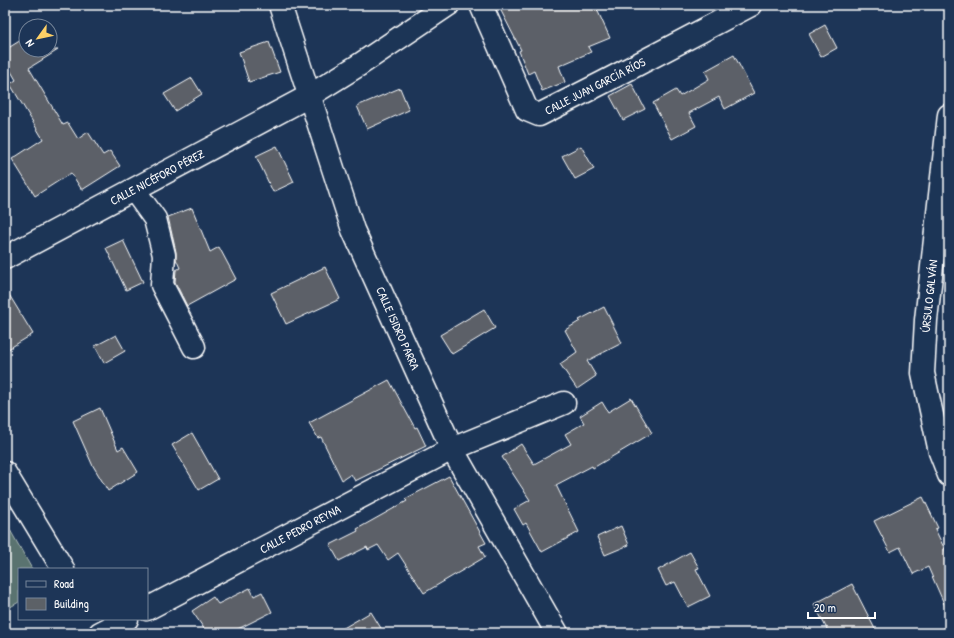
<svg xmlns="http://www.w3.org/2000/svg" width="954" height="638" font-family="'Patrick Hand',sans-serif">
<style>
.green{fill:#5a736f;stroke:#acb9b7}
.building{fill:#5c6167;stroke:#fff}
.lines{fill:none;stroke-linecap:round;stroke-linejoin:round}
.minor-casing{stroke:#fff;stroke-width:25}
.tertiary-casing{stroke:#fff;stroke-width:25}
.minor{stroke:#1d3557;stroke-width:22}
.tertiary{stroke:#1d3557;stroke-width:22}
.labels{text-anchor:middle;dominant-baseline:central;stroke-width:4;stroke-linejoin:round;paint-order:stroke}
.street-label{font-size:12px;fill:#fff;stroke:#1d3557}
</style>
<rect width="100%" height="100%" fill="#1d3557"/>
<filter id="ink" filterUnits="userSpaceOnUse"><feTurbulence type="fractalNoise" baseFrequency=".025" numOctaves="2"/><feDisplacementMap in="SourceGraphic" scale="8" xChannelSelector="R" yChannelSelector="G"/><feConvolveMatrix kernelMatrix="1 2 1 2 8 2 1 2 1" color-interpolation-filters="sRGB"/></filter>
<g filter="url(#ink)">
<!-- green -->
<path class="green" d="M 5,521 L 32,569 L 19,569 L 19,602 L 5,610 Z"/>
<!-- building -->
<path class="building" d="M 498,5 L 595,5 L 610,38 L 588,47 L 591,52 L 559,66 L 565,82 L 542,91 L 534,71 L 528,74 L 519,51 L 521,50 Z
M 825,25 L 837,48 L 821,57 L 809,34 Z
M 26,37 L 26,50 L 58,50 L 29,68 L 63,125 L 68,123 L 78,139 L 88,132 L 103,155 L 110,151 L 120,166 L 82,190 L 71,173 L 35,196 L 12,159 L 43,139 L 10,84 L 16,80 L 5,61 L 5,50 Z
M 269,42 L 280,72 L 249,82 L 239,52 Z
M 734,55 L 754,93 L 725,109 L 719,97 L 689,113 L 696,126 L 672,139 L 653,103 L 676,90 L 680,96 L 709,79 L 705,71 Z
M 192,78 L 202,94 L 175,111 L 164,94 Z
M 632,84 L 645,109 L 623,120 L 610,96 Z
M 400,88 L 409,110 L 367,129 L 357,106 Z
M 277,146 L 294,182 L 273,192 L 256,156 Z
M 581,146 L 594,169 L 575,179 L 562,156 Z
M 192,208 L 210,252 L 219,247 L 236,279 L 187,306 L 175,282 L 176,270 L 180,268 L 176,259 L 176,252 L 168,217 Z
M 123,240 L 143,282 L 126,290 L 106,248 Z
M 325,267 L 340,299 L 286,324 L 271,293 Z
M 5,288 L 33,334 L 5,351 Z
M 604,307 L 622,343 L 587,361 L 596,376 L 577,389 L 560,364 L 577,352 L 565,330 L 580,321 L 579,320 Z
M 484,309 L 495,328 L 452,354 L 440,335 Z
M 116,335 L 125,351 L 104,363 L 95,346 Z
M 389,380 L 415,428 L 417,427 L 426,446 L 355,481 L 351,474 L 342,480 L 321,437 L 318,438 L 309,423 Z
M 631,398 L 652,433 L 593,468 L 592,466 L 556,485 L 579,532 L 542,552 L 526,523 L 523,525 L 514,509 L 530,500 L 502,457 L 521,444 L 534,464 L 571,444 L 565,434 L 584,423 L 580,416 L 602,402 L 608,412 Z
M 100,408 L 118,450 L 123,447 L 138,472 L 108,491 L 92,464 L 73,421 Z
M 192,433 L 218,479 L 199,490 L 172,445 Z
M 449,476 L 486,543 L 479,546 L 485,557 L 424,593 L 398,553 L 388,560 L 378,545 L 368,550 L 367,547 L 339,561 L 330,545 L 358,531 L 357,529 L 407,501 L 405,499 Z
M 923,497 L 938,528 L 935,529 L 949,558 L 949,615 L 928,567 L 913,574 L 900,547 L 890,552 L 874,521 Z
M 621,526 L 629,545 L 605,555 L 597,537 Z
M 690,552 L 699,568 L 696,569 L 710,596 L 688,607 L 675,582 L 666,586 L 658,570 Z
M 852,584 L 877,633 L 829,633 L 814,604 Z
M 250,588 L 254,596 L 262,592 L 272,612 L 230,633 L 207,633 L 192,611 L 213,597 L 218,604 Z
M 371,612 L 384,633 L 335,633 Z"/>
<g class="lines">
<!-- minor casing -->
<g class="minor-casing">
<path id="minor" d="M 481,5 L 527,110 L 539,115 L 604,82 L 751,5
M 949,115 L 926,320 L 923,373 L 940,452 L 949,475
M 134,190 L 155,219 L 164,255 L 162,285 L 194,347
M 5,258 L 309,96 L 359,65 L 448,5
M 5,473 L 63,569
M 147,609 L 452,449 L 564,403
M 100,633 L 127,619"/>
</g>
<!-- tertiary casing -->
<g class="tertiary-casing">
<path id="tertiary" d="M 280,5 L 353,230 L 452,449 L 557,633"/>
</g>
<!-- minor -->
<use href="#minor" class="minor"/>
<!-- tertiary -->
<use href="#tertiary" class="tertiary"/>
</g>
</g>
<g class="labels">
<!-- street labels -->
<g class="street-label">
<text transform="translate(595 86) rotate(-27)">CALLE JUAN GARCÍA RÍOS</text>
<text transform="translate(157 177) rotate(-28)">CALLE NICÉFORO PÉREZ</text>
<text transform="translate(929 296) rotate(-84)">ÚRSULO GALVÁN</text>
<text transform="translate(398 328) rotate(66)">CALLE ISIDRO PARRA</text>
<text transform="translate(300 529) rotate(-28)">CALLE PEDRO REYNA</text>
</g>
</g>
<!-- margin -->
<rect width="954" height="638" fill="none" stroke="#1d3557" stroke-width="20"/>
<rect x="10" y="10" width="934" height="618" fill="none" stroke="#fff" stroke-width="1.5" filter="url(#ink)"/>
<!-- legend -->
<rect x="18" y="568" width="130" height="52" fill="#1d3557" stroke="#77869a"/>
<rect x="26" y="581" width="20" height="6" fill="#1d3557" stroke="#77869a"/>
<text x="54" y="588" font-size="12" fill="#ffffff">Road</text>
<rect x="26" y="598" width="20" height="12" fill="#5c6167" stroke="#77869a"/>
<text x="54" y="608" font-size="12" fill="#ffffff">Building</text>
<!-- north arrow -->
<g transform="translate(38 38) rotate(237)"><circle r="19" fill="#1d3557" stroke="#77869a"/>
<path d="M0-3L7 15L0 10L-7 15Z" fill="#ffd166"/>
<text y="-6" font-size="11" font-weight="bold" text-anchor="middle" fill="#ffffff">N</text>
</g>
<!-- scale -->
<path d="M808 612v6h67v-6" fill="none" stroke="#ffffff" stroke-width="2"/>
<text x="814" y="612" font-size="12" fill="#ffffff" stroke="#1d3557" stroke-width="3" paint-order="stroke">20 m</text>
</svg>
